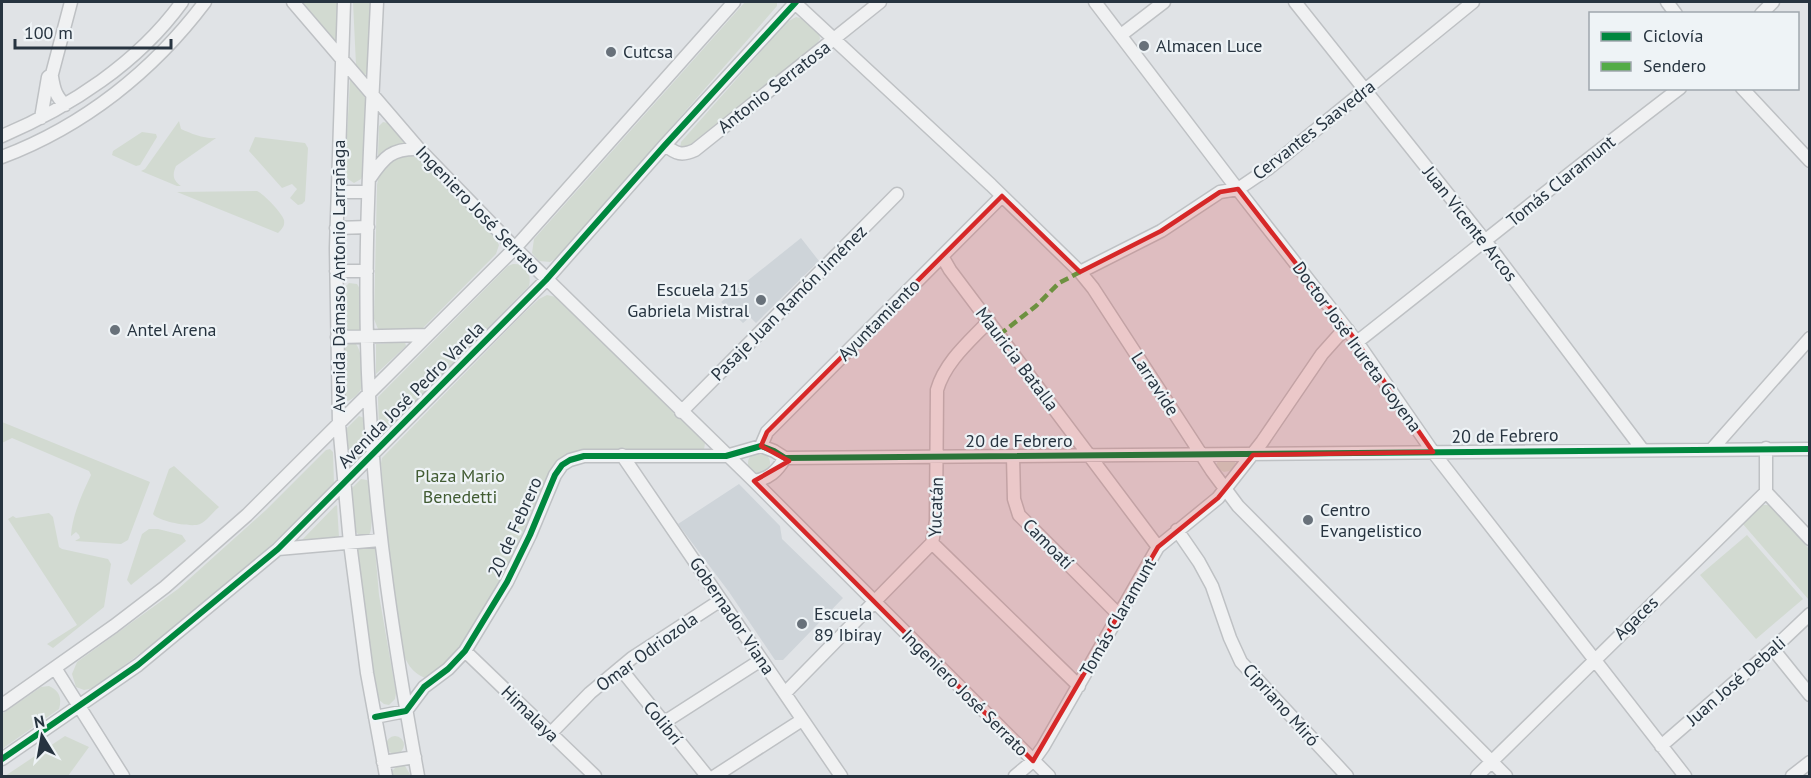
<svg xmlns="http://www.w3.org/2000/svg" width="1811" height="778" viewBox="0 0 1811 778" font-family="'PT Sans',sans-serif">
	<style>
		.built { fill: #ced4d9 }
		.green { fill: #d2dad1 }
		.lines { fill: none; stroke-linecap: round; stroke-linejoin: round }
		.minor-casing { stroke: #bec1c4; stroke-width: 15 }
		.minor { stroke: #f0f1f2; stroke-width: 12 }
		.quiet { stroke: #53ac46; stroke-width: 4.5; stroke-dasharray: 9 4.5; stroke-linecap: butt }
		.cycleway-casing { stroke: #eef3f6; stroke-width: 10 }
		.cycleway { stroke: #00873e; stroke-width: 6 }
		.marked { fill: #d62828; fill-opacity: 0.2; stroke: #d62828; stroke-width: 4.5; stroke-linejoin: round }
		.poi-dot { fill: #68717a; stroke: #eef3f6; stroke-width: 2 }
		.labels { text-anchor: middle; stroke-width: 4.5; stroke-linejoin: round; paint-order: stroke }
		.poi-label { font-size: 18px; fill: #273440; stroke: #eef3f6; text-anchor: start }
		.street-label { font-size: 18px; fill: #273440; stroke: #eef3f6 }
		.park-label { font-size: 18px; fill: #425c33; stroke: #eef3f6 }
	</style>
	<rect width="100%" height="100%" fill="#e0e3e6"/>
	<!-- built -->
	<path class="built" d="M801 238 819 261 756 323 750 317 743 323 721 302Z
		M739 484 780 526 782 539 843 598 783 660H775L729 592 678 524Z"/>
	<!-- green -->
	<path class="green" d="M302 2H338L336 40 332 39Z
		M353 2H371L368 72 365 75 356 65Z
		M745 2H777V6L558 257 550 262 539 261 532 253 534 239Z
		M796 17 804 19 819 33 820 39 815 46 688 149 680 148 681 142 787 22Z
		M350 80 367 99 363 175 361 179 354 183 345 177V171Z
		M179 121 181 129C192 134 205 139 216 138L176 166C172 175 173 180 181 186H177L141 171 145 169Z
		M383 122 388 123 407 145 380 156 378 155 379 126Z
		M142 132 156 134 157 137 140 165 136 166 112 155 113 151Z
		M255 137 305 143 308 148 305 201 302 204 298 205 290 198 297 189 292 184 282 188 249 151Z
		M405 155 415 157 423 163 496 239 499 245 496 254 423 328 384 331 378 329 374 319 377 185C380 168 389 161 405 155Z
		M257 191C264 194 282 213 284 220 285 226 282 229 278 233L177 192Z
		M513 264C526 263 532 274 529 286L385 432 379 433 378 397 508 266Z
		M349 283 357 284 360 289V332H342L341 291Z
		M547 295 556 297 705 443 704 450 700 451 623 452 553 468C513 542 496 623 429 679 412 675 405 661 401 646L388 552 381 463 382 458 520 317 539 299Z
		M405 342 406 346 376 374V344Z
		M349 344H356C362 351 365 379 362 387 360 393 353 399 348 401L344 398 343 350Z
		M359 416 364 418 366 449 354 464 350 465 348 463 347 428Z
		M2 422 150 482 128 540 121 544 75 541 80 538 79 535 76 532 71 536C72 516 82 494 91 475L89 471 12 438 2 443Z
		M330 449 333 452 334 485 244 571 186 619 94 688 84 690 76 687 72 674 77 662 178 589 266 510 326 450Z
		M748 463a11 11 0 1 1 22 0a11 11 0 1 1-22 0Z
		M1231 460 1236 463C1235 470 1230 471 1224 472L1216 468V465L1218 461Z
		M174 466 219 507C213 512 207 521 200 524 192 528 157 521 153 514L169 469Z
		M361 479 367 480 368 482C369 491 381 558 355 531L350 493 352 488Z
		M337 505 339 537 301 541 335 506Z
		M1761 505H1769L1773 507 1809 549V600L1742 523Z
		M49 513 53 517 59 547 62 549 108 559 111 564 104 607 53 648 47 644 77 625 8 519 13 516 16 518Z
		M149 529H158L182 535 186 541 131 585 127 580 142 534Z
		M1747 535 1803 599 1756 639 1700 575Z
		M372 547 375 549 379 595 396 693 395 699 389 705 384 704 378 699 371 664 357 549Z
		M49 686C60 691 62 699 59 709L2 749V714L41 687Z
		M386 745a9 9 0 1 1 18 0a9 9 0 1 1-18 0Z
		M65 736 89 747 68 776H5Z
		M397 766H405L411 776H391L392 771Z"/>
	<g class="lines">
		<defs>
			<path id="minor" d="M293 2 419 149 515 248 754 481 1049 776
				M344 2 336 248 339 424 350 543 367 673 386 776
				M377 2C371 132 362 264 369 395 375 523 395 650 418 776
				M794 2 991 185 1080 272 1093 288 1212 471 1238 506 1506 776
				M1095 2 1232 182 1357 342 1433 452 1685 776
				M1295 2 1486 242 1642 449
				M1667 2 1676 14
				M1761 14 1773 2
				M1121 35 1164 2
				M52 77C54 90 56 96 65 105
				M1742 88 1810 161
				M41 118 48 77 52 74 71 2
				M2 136C70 107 138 63 182 2
				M665 145C676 154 682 156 695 150L880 2
				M2 157C84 126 153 71 205 2
				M370 178C384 157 392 148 419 149
				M338 192H368
				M336 228 368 227
				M942 256 950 270 1158 547
				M336 271H367
				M1080 272 1161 231 1220 192 1238 189 1269 168 1473 2
				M337 337 427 335
				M1357 342C1465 257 1571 171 1680 88
				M681 412 897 194
				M761 446 767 432 1002 196
				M1713 448 1810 338
				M622 455 841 776
				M1013 456 1014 499 1019 515 1119 615
				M754 481C769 479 777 471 785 458
				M1766 492 1810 539
				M1177 530 1199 562 1212 586 1230 638 1241 662 1347 776
				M932 543 936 521 937 390C945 362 969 342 989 321
				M932 543 1079 686
				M278 549 380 540
				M1773 649 1810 695
				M465 651 595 776
				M55 668 123 776
				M620 668 707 776
				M785 693 932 543
				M2 705 114 626 165 587 247 515 515 248 734 2
				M375 717 406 711 424 687 448 669 465 651 507 582 530 535 555 475 562 465 570 460 584 456H726L761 446 774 451 785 458 1810 449
				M663 723 761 660
				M551 733 590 693 632 658 721 600
				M1661 746 1773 649 1810 614
				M2 759 138 665 278 549 546 280 665 145 796 2
				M383 762 415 757
				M715 776 802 720
				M1015 776 1033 761 1043 747 1158 547 1218 498 1262 442 1322 354 1339 335 1348 330
				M1477 776 1766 492V448
				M1792 776 1810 762"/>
		</defs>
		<!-- minor casing -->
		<use href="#minor" class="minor-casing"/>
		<!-- minor -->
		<use href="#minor" class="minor"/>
		<!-- quiet -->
		<path class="quiet" d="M999 335 1036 306 1059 283 1080 272"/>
		<defs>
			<path id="cycleway" d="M375 717 406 711 424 687 448 669 465 651 507 582 530 535 555 475 562 465 570 460 584 456H726L761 446 774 451 785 458 1810 449
				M2 759 138 665 278 549 546 280 665 145 796 2"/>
		</defs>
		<!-- cycleway casing -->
		<use href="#cycleway" class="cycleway-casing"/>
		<!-- cycleway -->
		<use href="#cycleway" class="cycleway"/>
	</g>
	<!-- marked area -->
	<path class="marked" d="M1238 189 1357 342 1433 452 1253 455 1218 498 1158 547 1033 761 754 481 789 461 761 446 767 432 1002 196 1080 272 1161 231 1220 192Z"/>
	<!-- markers -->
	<g class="poi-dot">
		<circle cx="1144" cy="46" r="6"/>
		<circle cx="611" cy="52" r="6"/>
		<circle cx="761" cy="300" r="6"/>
		<circle cx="115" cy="330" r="6"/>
		<circle cx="1308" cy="520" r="6"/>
		<circle cx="802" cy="624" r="6"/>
	</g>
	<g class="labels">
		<!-- poi labels -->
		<g class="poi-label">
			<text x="1156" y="52">Almacen Luce</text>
			<text x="623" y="58">Cutcsa</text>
			<text x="749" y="296" text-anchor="end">Escuela 215<tspan x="749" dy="21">Gabriela Mistral</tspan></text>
			<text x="127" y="336">Antel Arena</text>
			<text x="1320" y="516">Centro<tspan x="1320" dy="21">Evangelistico</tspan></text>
			<text x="814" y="620">Escuela<tspan x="814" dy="21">89 Ibiray</tspan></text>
		</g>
		<!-- street labels -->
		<g class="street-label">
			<text transform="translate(774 87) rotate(-38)" y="6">Antonio Serratosa</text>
			<text transform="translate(1314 130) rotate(-38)" y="6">Cervantes Saavedra</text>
			<text transform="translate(1561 181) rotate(-39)" y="6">Tomás Claramunt</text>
			<text transform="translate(478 210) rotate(46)" y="6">Ingeniero José Serrato</text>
			<text transform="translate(1470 224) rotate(52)" y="6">Juan Vicente Arcos</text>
			<text transform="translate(339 276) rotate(-90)" y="6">Avenida Dámaso Antonio Larrañaga</text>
			<text transform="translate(789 303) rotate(-45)" y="6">Pasaje Juan Ramón Jiménez</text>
			<text transform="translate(879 320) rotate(-45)" y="6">Ayuntamiento</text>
			<text transform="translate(1357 347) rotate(54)" y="6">Doctor José Irureta Goyena</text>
			<text transform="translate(1017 359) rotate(53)" y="6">Mauricia Batalla</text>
			<text transform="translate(1155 384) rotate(57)" y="6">Larravide</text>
			<text transform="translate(411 395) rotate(-45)" y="6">Avenida José Pedro Varela</text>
			<text transform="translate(1505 436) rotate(-1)" y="6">20 de Febrero</text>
			<text x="1019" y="447">20 de Febrero</text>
			<text transform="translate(936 507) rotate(-88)" y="6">Yucatán</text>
			<text transform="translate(515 527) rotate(-66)" y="6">20 de Febrero</text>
			<text transform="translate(1048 544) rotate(45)" y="6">Camoatí</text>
			<text transform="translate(732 616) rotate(56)" y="6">Gobernador Viana</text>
			<text transform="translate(1118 617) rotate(-60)" y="6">Tomás Claramunt</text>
			<text transform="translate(1636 618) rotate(-44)" y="6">Agaces</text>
			<text transform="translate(647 652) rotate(-36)" y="6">Omar Odriozola</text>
			<text transform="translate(1736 681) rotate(-41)" y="6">Juan José Debali</text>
			<text transform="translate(965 693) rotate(45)" y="6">Ingeniero José Serrato</text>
			<text transform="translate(1281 705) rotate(48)" y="6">Cipriano Miró</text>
			<text transform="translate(530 714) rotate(44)" y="6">Himalaya</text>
			<text transform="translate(663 723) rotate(51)" y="6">Colibrí</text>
		</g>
		<!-- park labels -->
		<g class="park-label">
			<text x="460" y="482">Plaza Mario<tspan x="460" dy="21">Benedetti</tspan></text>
		</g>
	</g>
	<!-- border -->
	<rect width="1811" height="778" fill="none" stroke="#273440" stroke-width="6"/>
	<!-- legend -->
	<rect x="1589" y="12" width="210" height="78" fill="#eef3f6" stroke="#9ea7ad" stroke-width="1.5"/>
	<rect x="1601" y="32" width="30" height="9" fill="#00873e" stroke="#9ea7ad" stroke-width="1.5"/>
	<text x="1643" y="42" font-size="18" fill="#273440">Ciclovía</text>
	<rect x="1601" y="62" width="30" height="9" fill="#53ac46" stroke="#9ea7ad" stroke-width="1.5"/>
	<text x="1643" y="72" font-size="18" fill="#273440">Sendero</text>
	<!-- north arrow -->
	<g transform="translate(42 736) rotate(349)" stroke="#eef3f6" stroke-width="4.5" paint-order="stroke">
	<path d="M0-4.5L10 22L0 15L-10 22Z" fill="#273440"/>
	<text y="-9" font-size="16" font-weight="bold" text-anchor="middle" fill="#273440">N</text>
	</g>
	<!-- scale -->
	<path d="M15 39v9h156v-9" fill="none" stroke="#273440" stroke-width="3"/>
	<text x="24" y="39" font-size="18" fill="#273440" stroke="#eef3f6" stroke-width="4.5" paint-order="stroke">100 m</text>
</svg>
